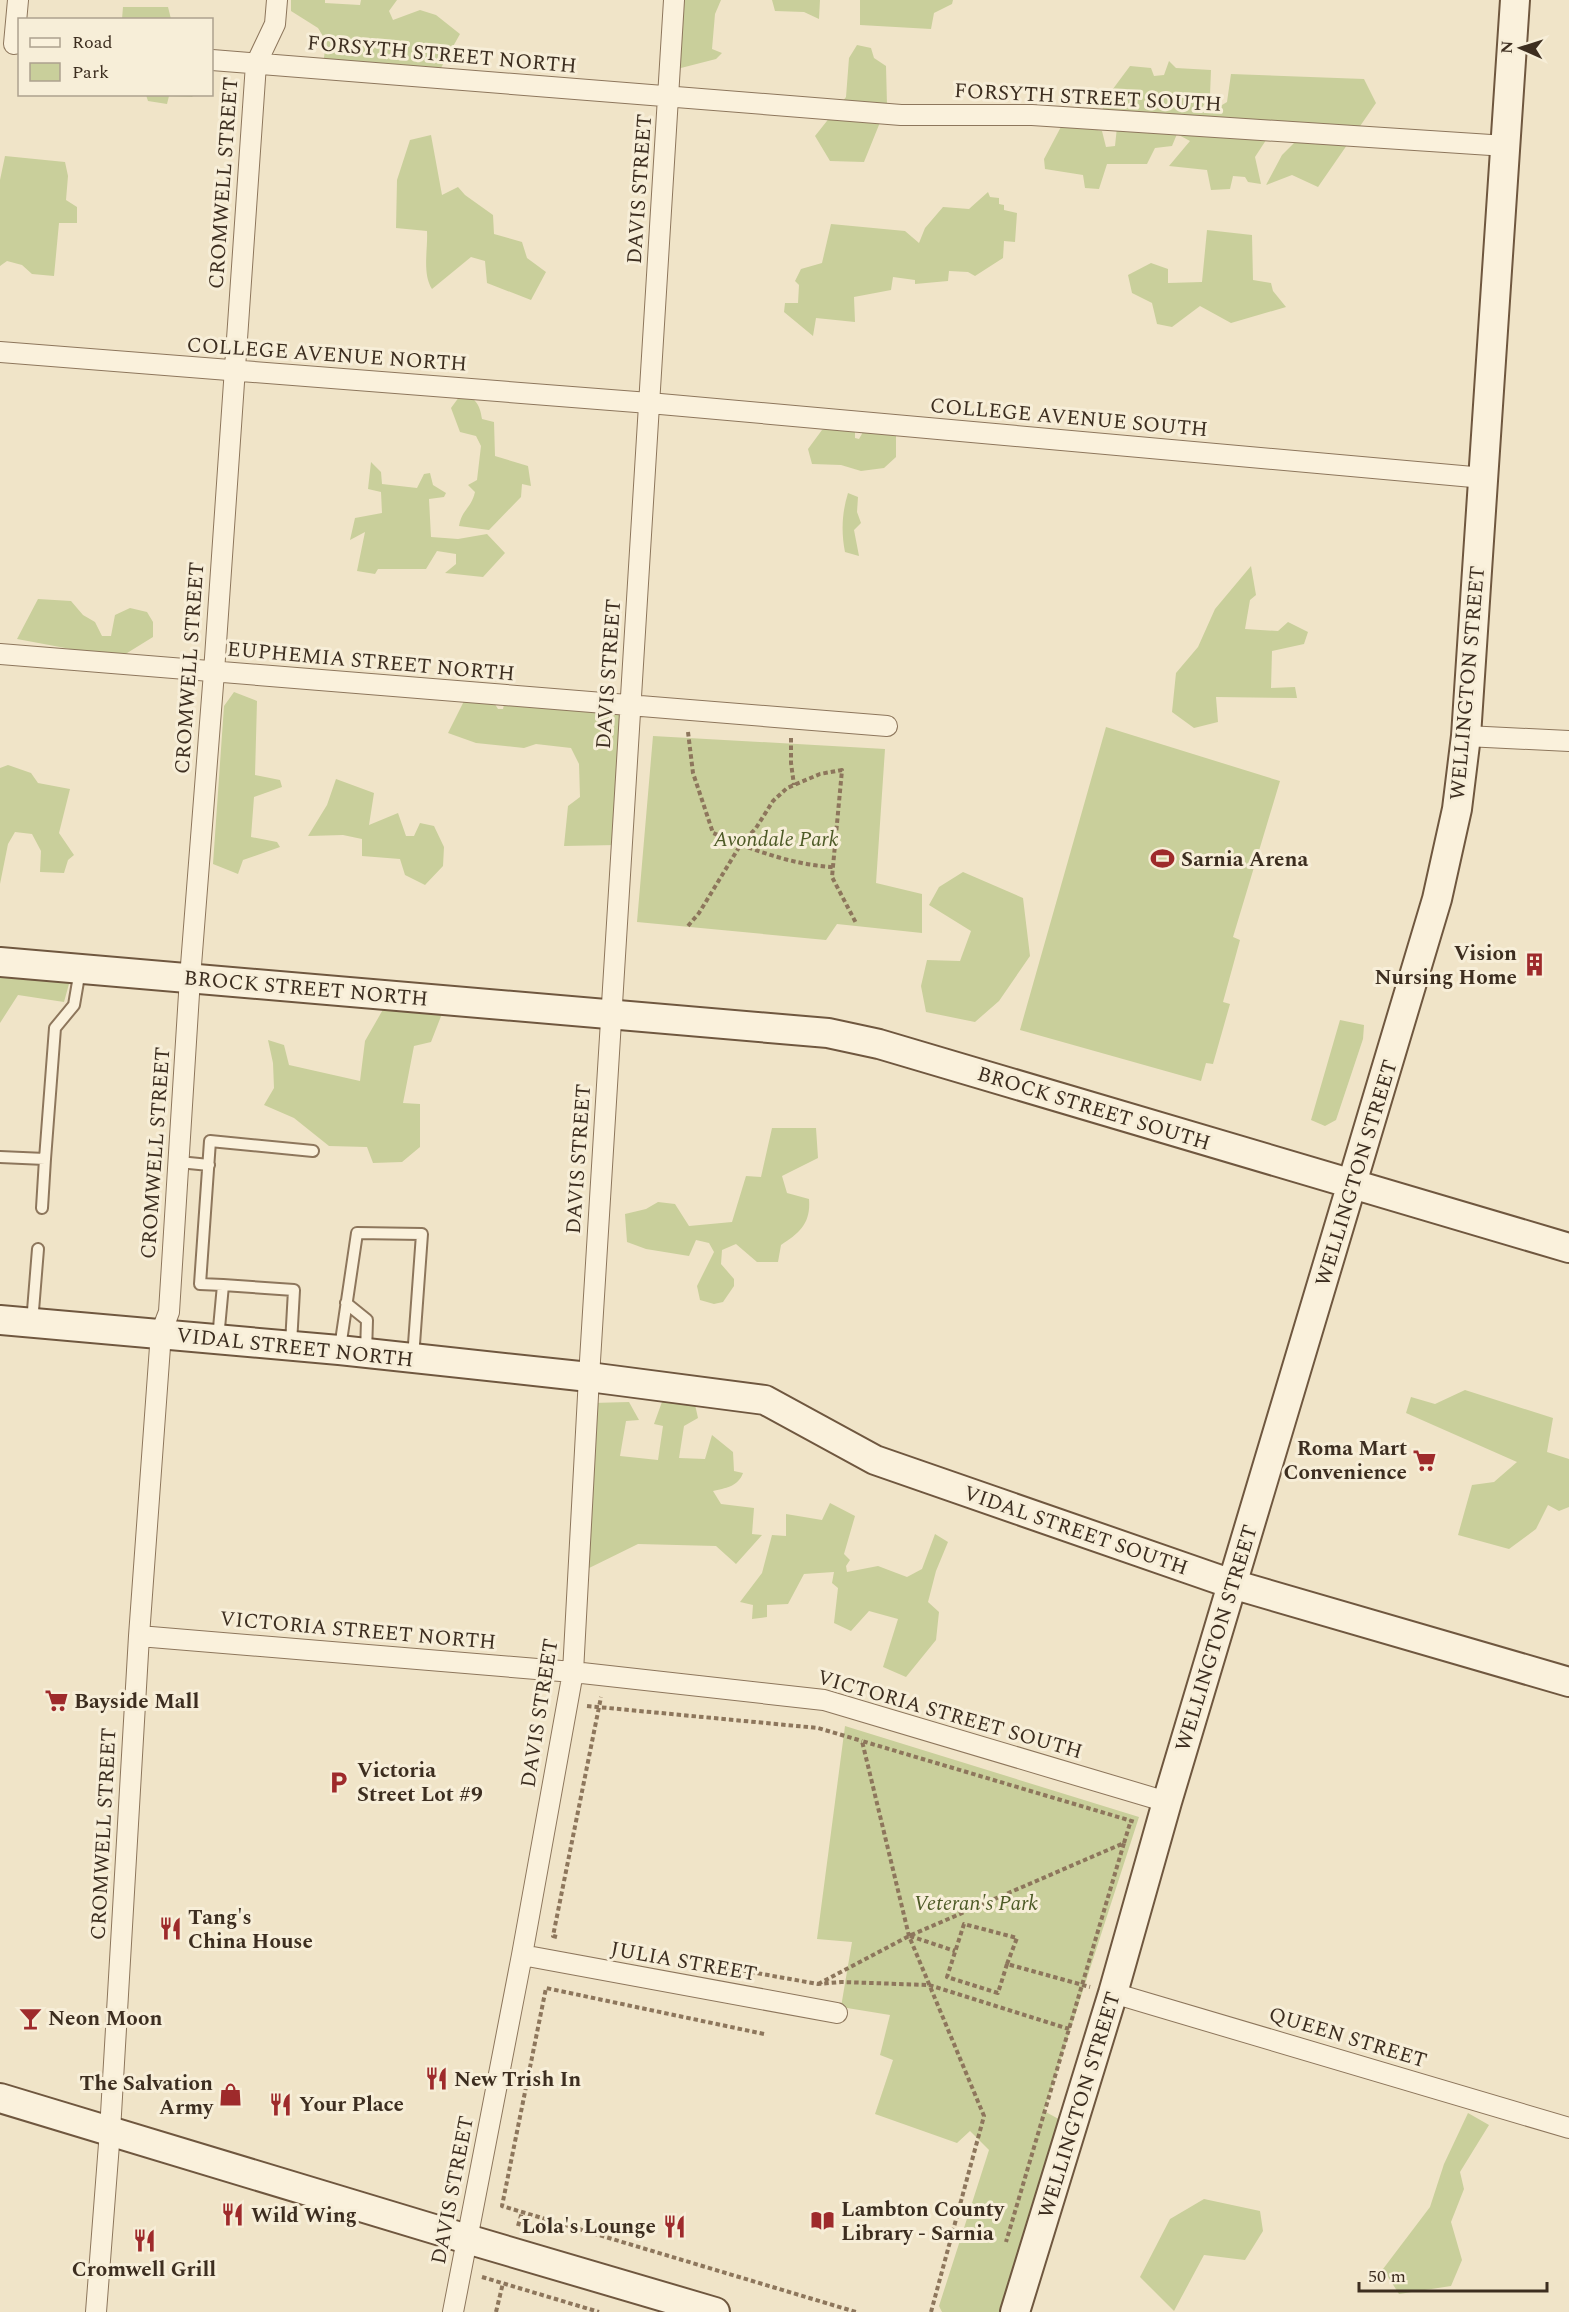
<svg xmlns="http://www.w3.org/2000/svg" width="1569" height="2312" viewBox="0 0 1569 2312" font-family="Spectral,serif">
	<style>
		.green { fill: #c9cf9b }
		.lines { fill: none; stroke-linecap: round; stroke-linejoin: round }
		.lane-casing { stroke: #8d765c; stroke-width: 14 }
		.street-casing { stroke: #8d765c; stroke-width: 22 }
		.secondary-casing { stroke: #6f573f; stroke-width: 32 }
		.path { stroke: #8d765c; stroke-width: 4; stroke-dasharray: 4.5 3; stroke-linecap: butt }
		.lane { stroke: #faf1dc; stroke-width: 10 }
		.street { stroke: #faf1dc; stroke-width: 20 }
		.secondary { stroke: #faf1dc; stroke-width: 28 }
		.labels { text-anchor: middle; stroke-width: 6; stroke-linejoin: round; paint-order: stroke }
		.street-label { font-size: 21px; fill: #3d2e20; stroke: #f7eed8 }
		.park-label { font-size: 21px; font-style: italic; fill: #4d5a26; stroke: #f7eed8 }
		.poi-label { font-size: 21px; font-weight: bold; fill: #3d2e20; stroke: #f7eed8; text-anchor: start }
	</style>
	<rect width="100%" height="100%" fill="#f0e4c8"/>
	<!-- green -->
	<path class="green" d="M291 0H325V3L360 5 361 0H397L389 11 393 20 420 10 436 15 460 34 437 75 323 66 326 41 318 28 291 11Z
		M676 0H721L715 14 712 49 722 53 716 59 677 69Z
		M772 0H820L819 19 804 12 775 11Z
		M860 0H953L952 4 934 13 931 29 860 25Z
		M123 7H168L171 19H122Z
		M857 45 871 48 874 58 886 66 887 105 864 162 830 161 815 136 846 97 849 58Z
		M1169 61 1176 68 1211 70 1210 95 1200 111H1212L1227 102 1231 74 1364 79 1376 103 1318 187 1292 175 1266 185 1282 155 1300 137 1270 134 1255 157 1261 184 1248 182 1245 177 1233 176 1230 189 1211 190 1207 170 1169 166 1190 141 1177 134 1172 146 1155 148 1147 164H1107L1099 189 1085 188 1083 175 1045 169 1044 159 1063 123 1102 131 1106 147 1115 146 1117 127 1102 114 1104 101 1130 66 1151 68 1154 76 1164 75Z
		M146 95V94L194 95 192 97 169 96 167 104 148 101Z
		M431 135 442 195 458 187 465 195 493 215 494 234 522 242 527 258 546 272 531 300 487 283 485 261 471 257 432 289C422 273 428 250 427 231L396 228 397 180 410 140Z
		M5 156 65 162 68 176 66 200 77 207V223H59L54 276 32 274 22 265 7 261 0 266V180Z
		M988 192 990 197 999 198V204L1004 205V210L1017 213 1015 242 1004 241 1003 258 975 276 968 272 949 271 948 281 915 284V280L893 277 891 290 854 297 855 322 816 318 813 336 784 312 785 303H798L799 285 795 281 801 269 822 263 831 224 905 231 919 243 925 228 943 207 969 209Z
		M1207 230 1252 235 1253 280 1271 283 1273 291 1286 307 1231 323 1200 306 1172 327 1157 324 1152 303 1132 293 1128 275 1151 263 1168 269V283L1202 282Z
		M462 393C476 398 480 405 482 419L494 422 495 456 528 466 531 486 522 484 521 497 489 530 459 526C462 509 471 509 475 492L468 485 477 480 481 446 476 436 460 432 451 408Z
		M837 425 855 431V438L859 439 863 432 890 431 896 436V457L884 468 861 471 841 465 812 464 808 449 822 430Z
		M371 462 381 472 382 484 417 488 424 474 430 473 433 485 446 493 444 497 429 499 431 537 458 539 487 534 505 553 483 577 445 573 456 564V554L437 551 426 569H378L375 574 357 571 365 532 350 540 355 518 382 513 381 492 368 489Z
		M848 493 858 497 857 512 861 523 854 530 859 556 845 552C841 532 842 512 848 493Z
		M1251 566 1256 595 1250 600 1245 629 1278 631 1288 622 1308 632 1304 644 1272 651 1271 688 1295 687 1297 698 1216 697 1218 722 1194 728 1172 712 1176 673 1198 647 1215 609Z
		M38 599 71 601 83 615 95 622 102 636H111L115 615 130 608 147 612 153 622V637L119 658 17 639Z
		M234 692 257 701 255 775 280 780 282 787 254 797 251 837 277 842 280 847 243 860 238 874 213 864 224 706Z
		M467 695 491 698 498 709H503L505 700 623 713 617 845 564 846 568 806 580 797 579 764 571 748 536 744 524 748 476 743 448 733Z
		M1106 727 1280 781 1233 937 1240 940 1223 1002 1230 1004 1213 1064 1206 1063 1201 1081 1020 1030Z
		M653 736 885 749 876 883 922 894V933L837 924 826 940 637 922Z
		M8 765 31 773 38 783 70 789 59 833 74 855 68 860 64 873 40 872 41 851 32 834 15 832 8 844 0 884V768Z
		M336 779 374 793 369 825 398 813 406 836H414L420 823 434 826 444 847 443 866 425 885 405 875 400 859 362 856V839L343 835 308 836 327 805Z
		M963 872 1023 898 1030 956 999 1001 975 1022 926 1012 921 986 927 960 960 961 971 931 929 905 939 887Z
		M0 968 72 973 64 1002 18 995 0 1023Z
		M389 999 445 1006 431 1042 414 1046 403 1103 420 1104V1147L402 1162 373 1163 367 1147 329 1146 294 1118 264 1105 274 1088 273 1063 268 1040 284 1045 289 1065 360 1081 365 1041Z
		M1340 1020 1364 1025 1363 1039 1336 1120 1325 1126 1311 1120Z
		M772 1128H816L818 1158 782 1176 787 1193 809 1199C811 1223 800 1233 781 1245L778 1262H757L736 1244 722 1250 721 1264 734 1279V1286L723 1302 714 1304 700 1300 697 1286 714 1252 709 1243 696 1240 689 1256 646 1249 627 1242 625 1214 646 1209 658 1202 675 1204 689 1226 732 1222 746 1176 761 1177Z
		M1465 1390 1553 1418 1547 1452 1569 1459V1507L1559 1511 1548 1505 1536 1529 1509 1549 1458 1535 1472 1485 1494 1482 1517 1462 1406 1413 1411 1397 1435 1404Z
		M663 1399 694 1400 698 1418 684 1426 679 1458 705 1459 712 1435 733 1452 734 1471 743 1473C738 1487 725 1488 713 1491L721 1504 754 1508 752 1534 762 1535 736 1564 716 1546 638 1544 581 1572 592 1403 629 1402 639 1420 626 1421 620 1456 658 1460 663 1426 654 1424Z
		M830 1503 855 1516 844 1554 850 1560 846 1566 847 1572 878 1566 907 1577 922 1569 935 1534 948 1542 936 1571 928 1602 939 1612 936 1640 906 1677 883 1667 898 1619 869 1611 851 1631 834 1623 838 1588 832 1583 834 1572 804 1574 788 1604 767 1605V1617L752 1619 753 1605 740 1602 762 1573 772 1535 786 1536V1514L822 1520Z
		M845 1726 1139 1817 1044 2111 1064 2122 1002 2312H942L939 2306 989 2150 970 2131 957 2143 875 2114 893 2060 880 2055 890 2015 841 2007 852 1942 817 1939Z
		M1468 2113 1489 2125 1460 2172 1464 2189 1451 2222 1462 2260 1451 2286 1399 2294 1383 2269 1430 2207 1444 2164Z
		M1204 2199 1260 2211 1263 2231 1245 2260 1204 2255 1174 2311 1140 2277 1170 2219Z"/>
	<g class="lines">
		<defs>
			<path id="lane" d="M0 1157 45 1159 42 1208
				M45 1159 55 1028 74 1005 80 970
				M179 1162 209 1165
				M223 1285 200 1284 210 1141 313 1151
				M346 1303 367 1320 366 1353
				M32 1323 38 1249
				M218 1339 223 1285 294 1290 291 1344
				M340 1348 357 1233 422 1234 413 1358"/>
			<path id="street" d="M14 44 18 0
				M212 60 901 115H1032L1506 146
				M0 352 649 403 1484 478
				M0 654 887 726
				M1466 736 1569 741
				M139 1636 573 1672 824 1700 1167 1802
				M522 1955 837 2013
				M1113 1993 1569 2128
				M96 2312 110 2131 139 1636 161 1333 169 1312 190 978 214 672 256 64 275 24 277 0
				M453 2312 522 1955 573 1672 589 1377 674 0"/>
			<path id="secondary" d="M0 962 828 1033 879 1044 1569 1248
				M0 1320 339 1350 589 1377 765 1400 875 1460 1232 1584 1569 1682
				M0 2098 467 2239 715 2312
				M1015 2312 1113 1993 1167 1802 1437 899 1457 809 1466 736 1515 0"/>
		</defs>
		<!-- lane casing -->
		<use href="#lane" class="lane-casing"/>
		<!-- street casing -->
		<use href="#street" class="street-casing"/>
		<!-- secondary casing -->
		<use href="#secondary" class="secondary-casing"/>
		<!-- path -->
		<path class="path" d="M688 732 693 773 713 833C750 849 792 865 833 867
			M791 738V763L794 785
			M688 926 699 913 741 844 756 828 773 801 787 788 820 774 842 770 832 877 856 923
			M587 1706 818 1728 862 1741
			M1124 1843 1131 1820
			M910 1936 955 1951
			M557 1937 553 1936 601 1697
			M706 1964 818 1984 841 1982 929 1985 1069 2029
			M1007 1964 1017 1938 964 1924 947 1977 998 1993 1007 1964 1090 1987
			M818 1984 909 1936 1124 1843 1006 2242
			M764 2034 546 1988 502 2206 856 2312
			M518 2226 522 2212
			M482 2277 599 2312
			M496 2312 503 2283
			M931 2312 984 2116 909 1936 862 1741 1135 1822"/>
		<!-- lane -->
		<use href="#lane" class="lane"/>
		<!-- street -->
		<use href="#street" class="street"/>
		<!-- secondary -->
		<use href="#secondary" class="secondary"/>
	</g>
	<!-- icons -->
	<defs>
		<symbol id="stadium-bare" viewBox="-9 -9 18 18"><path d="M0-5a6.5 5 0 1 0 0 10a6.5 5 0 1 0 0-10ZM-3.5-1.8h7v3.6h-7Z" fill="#9e2a2b" stroke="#f7eed8" stroke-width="2.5" paint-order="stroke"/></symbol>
		<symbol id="building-bare" viewBox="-9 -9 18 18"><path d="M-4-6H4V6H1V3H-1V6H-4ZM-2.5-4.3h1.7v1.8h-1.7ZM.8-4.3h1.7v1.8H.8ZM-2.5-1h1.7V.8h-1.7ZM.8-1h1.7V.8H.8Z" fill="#9e2a2b" stroke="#f7eed8" stroke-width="2.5" paint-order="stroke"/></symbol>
		<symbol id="supermarket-bare" viewBox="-9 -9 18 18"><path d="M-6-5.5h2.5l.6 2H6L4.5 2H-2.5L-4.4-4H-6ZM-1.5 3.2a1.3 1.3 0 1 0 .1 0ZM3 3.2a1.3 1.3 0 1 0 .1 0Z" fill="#9e2a2b" stroke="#f7eed8" stroke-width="2.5" paint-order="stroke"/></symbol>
		<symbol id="parking-bare" viewBox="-9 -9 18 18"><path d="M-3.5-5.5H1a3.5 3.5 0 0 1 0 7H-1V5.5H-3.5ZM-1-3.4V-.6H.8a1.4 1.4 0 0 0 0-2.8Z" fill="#9e2a2b" stroke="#f7eed8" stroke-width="2.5" paint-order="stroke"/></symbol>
		<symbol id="restaurant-bare" viewBox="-9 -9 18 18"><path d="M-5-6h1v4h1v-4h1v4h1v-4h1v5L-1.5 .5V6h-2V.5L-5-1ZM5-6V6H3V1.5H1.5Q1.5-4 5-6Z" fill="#9e2a2b" stroke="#f7eed8" stroke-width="2.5" paint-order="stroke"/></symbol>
		<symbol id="bar-bare" viewBox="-9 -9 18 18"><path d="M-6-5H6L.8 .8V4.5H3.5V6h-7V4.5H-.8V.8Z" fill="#9e2a2b" stroke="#f7eed8" stroke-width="2.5" paint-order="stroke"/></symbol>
		<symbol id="shop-bare" viewBox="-9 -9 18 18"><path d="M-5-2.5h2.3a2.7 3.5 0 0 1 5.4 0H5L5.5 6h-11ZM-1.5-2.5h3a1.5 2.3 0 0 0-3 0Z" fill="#9e2a2b" stroke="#f7eed8" stroke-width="2.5" paint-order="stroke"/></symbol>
		<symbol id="library-bare" viewBox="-9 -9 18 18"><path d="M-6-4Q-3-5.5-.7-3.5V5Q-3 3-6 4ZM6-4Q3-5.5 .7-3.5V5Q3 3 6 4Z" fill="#9e2a2b" stroke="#f7eed8" stroke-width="2.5" paint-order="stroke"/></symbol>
	</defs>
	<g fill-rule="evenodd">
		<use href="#stadium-bare" x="1146" y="842" width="33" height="33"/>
		<use href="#building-bare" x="1518" y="948" width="33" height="33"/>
		<use href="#supermarket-bare" x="1408" y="1444" width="33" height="33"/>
		<use href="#supermarket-bare" x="40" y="1684" width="33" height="33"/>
		<use href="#parking-bare" x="322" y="1766" width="33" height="33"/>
		<use href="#restaurant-bare" x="154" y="1912" width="33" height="33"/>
		<use href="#bar-bare" x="14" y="2002" width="33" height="33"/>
		<use href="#restaurant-bare" x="420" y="2062" width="33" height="33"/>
		<use href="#shop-bare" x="214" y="2078" width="33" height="33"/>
		<use href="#restaurant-bare" x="264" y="2088" width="33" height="33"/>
		<use href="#restaurant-bare" x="216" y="2198" width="33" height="33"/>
		<use href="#library-bare" x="806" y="2204" width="33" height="33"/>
		<use href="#restaurant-bare" x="658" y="2210" width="33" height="33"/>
		<use href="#restaurant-bare" x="128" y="2224" width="33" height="33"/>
	</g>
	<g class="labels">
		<!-- street labels -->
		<g class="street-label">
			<text transform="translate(442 54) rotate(5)" y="7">FORSYTH STREET NORTH</text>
			<text transform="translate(1088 97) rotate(3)" y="7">FORSYTH STREET SOUTH</text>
			<text transform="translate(223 183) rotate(-86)" y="7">CROMWELL STREET</text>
			<text transform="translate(639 189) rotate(-86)" y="7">DAVIS STREET</text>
			<text transform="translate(327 354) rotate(4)" y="7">COLLEGE AVENUE NORTH</text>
			<text transform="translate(1069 417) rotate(5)" y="7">COLLEGE AVENUE SOUTH</text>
			<text transform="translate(371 661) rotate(5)" y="7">EUPHEMIA STREET NORTH</text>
			<text transform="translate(189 668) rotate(-86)" y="7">CROMWELL STREET</text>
			<text transform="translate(608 674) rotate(-86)" y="7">DAVIS STREET</text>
			<text transform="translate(1467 683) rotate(-85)" y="7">WELLINGTON STREET</text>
			<text transform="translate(306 988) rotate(5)" y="7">BROCK STREET NORTH</text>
			<text transform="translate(1094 1108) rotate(17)" y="7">BROCK STREET SOUTH</text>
			<text transform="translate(155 1153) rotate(-86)" y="7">CROMWELL STREET</text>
			<text transform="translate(578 1159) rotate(-86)" y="7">DAVIS STREET</text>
			<text transform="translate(1356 1173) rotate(-73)" y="7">WELLINGTON STREET</text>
			<text transform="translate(295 1347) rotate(6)" y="7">VIDAL STREET NORTH</text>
			<text transform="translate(1076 1530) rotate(19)" y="7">VIDAL STREET SOUTH</text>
			<text transform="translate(358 1630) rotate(5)" y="7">VICTORIA STREET NORTH</text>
			<text transform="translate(1216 1638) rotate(-73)" y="7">WELLINGTON STREET</text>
			<text transform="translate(539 1713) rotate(-81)" y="7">DAVIS STREET</text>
			<text transform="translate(950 1714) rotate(16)" y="7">VICTORIA STREET SOUTH</text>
			<text transform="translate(103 1834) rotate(-87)" y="7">CROMWELL STREET</text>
			<text transform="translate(684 1961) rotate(10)" y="7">JULIA STREET</text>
			<text transform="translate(1348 2037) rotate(17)" y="7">QUEEN STREET</text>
			<text transform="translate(1079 2105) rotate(-73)" y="7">WELLINGTON STREET</text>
			<text transform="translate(452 2190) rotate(-79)" y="7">DAVIS STREET</text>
		</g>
		<!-- park labels -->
		<g class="park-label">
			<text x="776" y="846">Avondale Park</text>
			<text x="976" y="1910">Veteran's Park</text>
		</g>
		<!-- poi labels -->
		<g class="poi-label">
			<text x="1181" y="866">Sarnia Arena</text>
			<text x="1517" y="960" text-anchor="end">Vision<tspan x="1517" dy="24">Nursing Home</tspan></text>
			<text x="1407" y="1455" text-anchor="end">Roma Mart<tspan x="1407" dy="24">Convenience</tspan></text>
			<text x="74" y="1708">Bayside Mall</text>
			<text x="357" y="1777">Victoria<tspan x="357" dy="24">Street Lot #9</tspan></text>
			<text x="188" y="1924">Tang's<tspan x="188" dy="24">China House</tspan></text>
			<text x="48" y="2025">Neon Moon</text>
			<text x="454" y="2086">New Trish In</text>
			<text x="213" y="2090" text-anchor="end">The Salvation<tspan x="213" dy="24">Army</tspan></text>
			<text x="299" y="2111">Your Place</text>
			<text x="841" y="2216">Lambton County<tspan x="841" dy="24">Library - Sarnia</tspan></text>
			<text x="251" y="2222">Wild Wing</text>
			<text x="656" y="2233" text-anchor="end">Lola's Lounge</text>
			<text x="144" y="2276" text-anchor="middle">Cromwell Grill</text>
		</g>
	</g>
	<!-- legend -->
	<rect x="18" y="18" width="195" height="78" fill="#f7eed8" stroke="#ada18e" stroke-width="1.5"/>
	<rect x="30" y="38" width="30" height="9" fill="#faf1dc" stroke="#ada18e" stroke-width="1.5"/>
	<text x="72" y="48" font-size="18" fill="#3d2e20">Road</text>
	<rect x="30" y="63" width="30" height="18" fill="#c9cf9b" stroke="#ada18e" stroke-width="1.5"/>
	<text x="72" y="78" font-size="18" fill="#3d2e20">Park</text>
	<!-- north arrow -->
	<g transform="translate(1521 48) rotate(273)" stroke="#f7eed8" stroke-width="4.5" paint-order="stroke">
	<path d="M0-4.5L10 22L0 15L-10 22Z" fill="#3d2e20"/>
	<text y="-9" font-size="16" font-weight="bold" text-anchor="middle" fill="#3d2e20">N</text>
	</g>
	<!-- scale -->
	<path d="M1359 2282v9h188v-9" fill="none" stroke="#3d2e20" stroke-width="3"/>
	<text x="1368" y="2282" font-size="18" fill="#3d2e20" stroke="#f7eed8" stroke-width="4.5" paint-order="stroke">50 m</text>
</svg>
